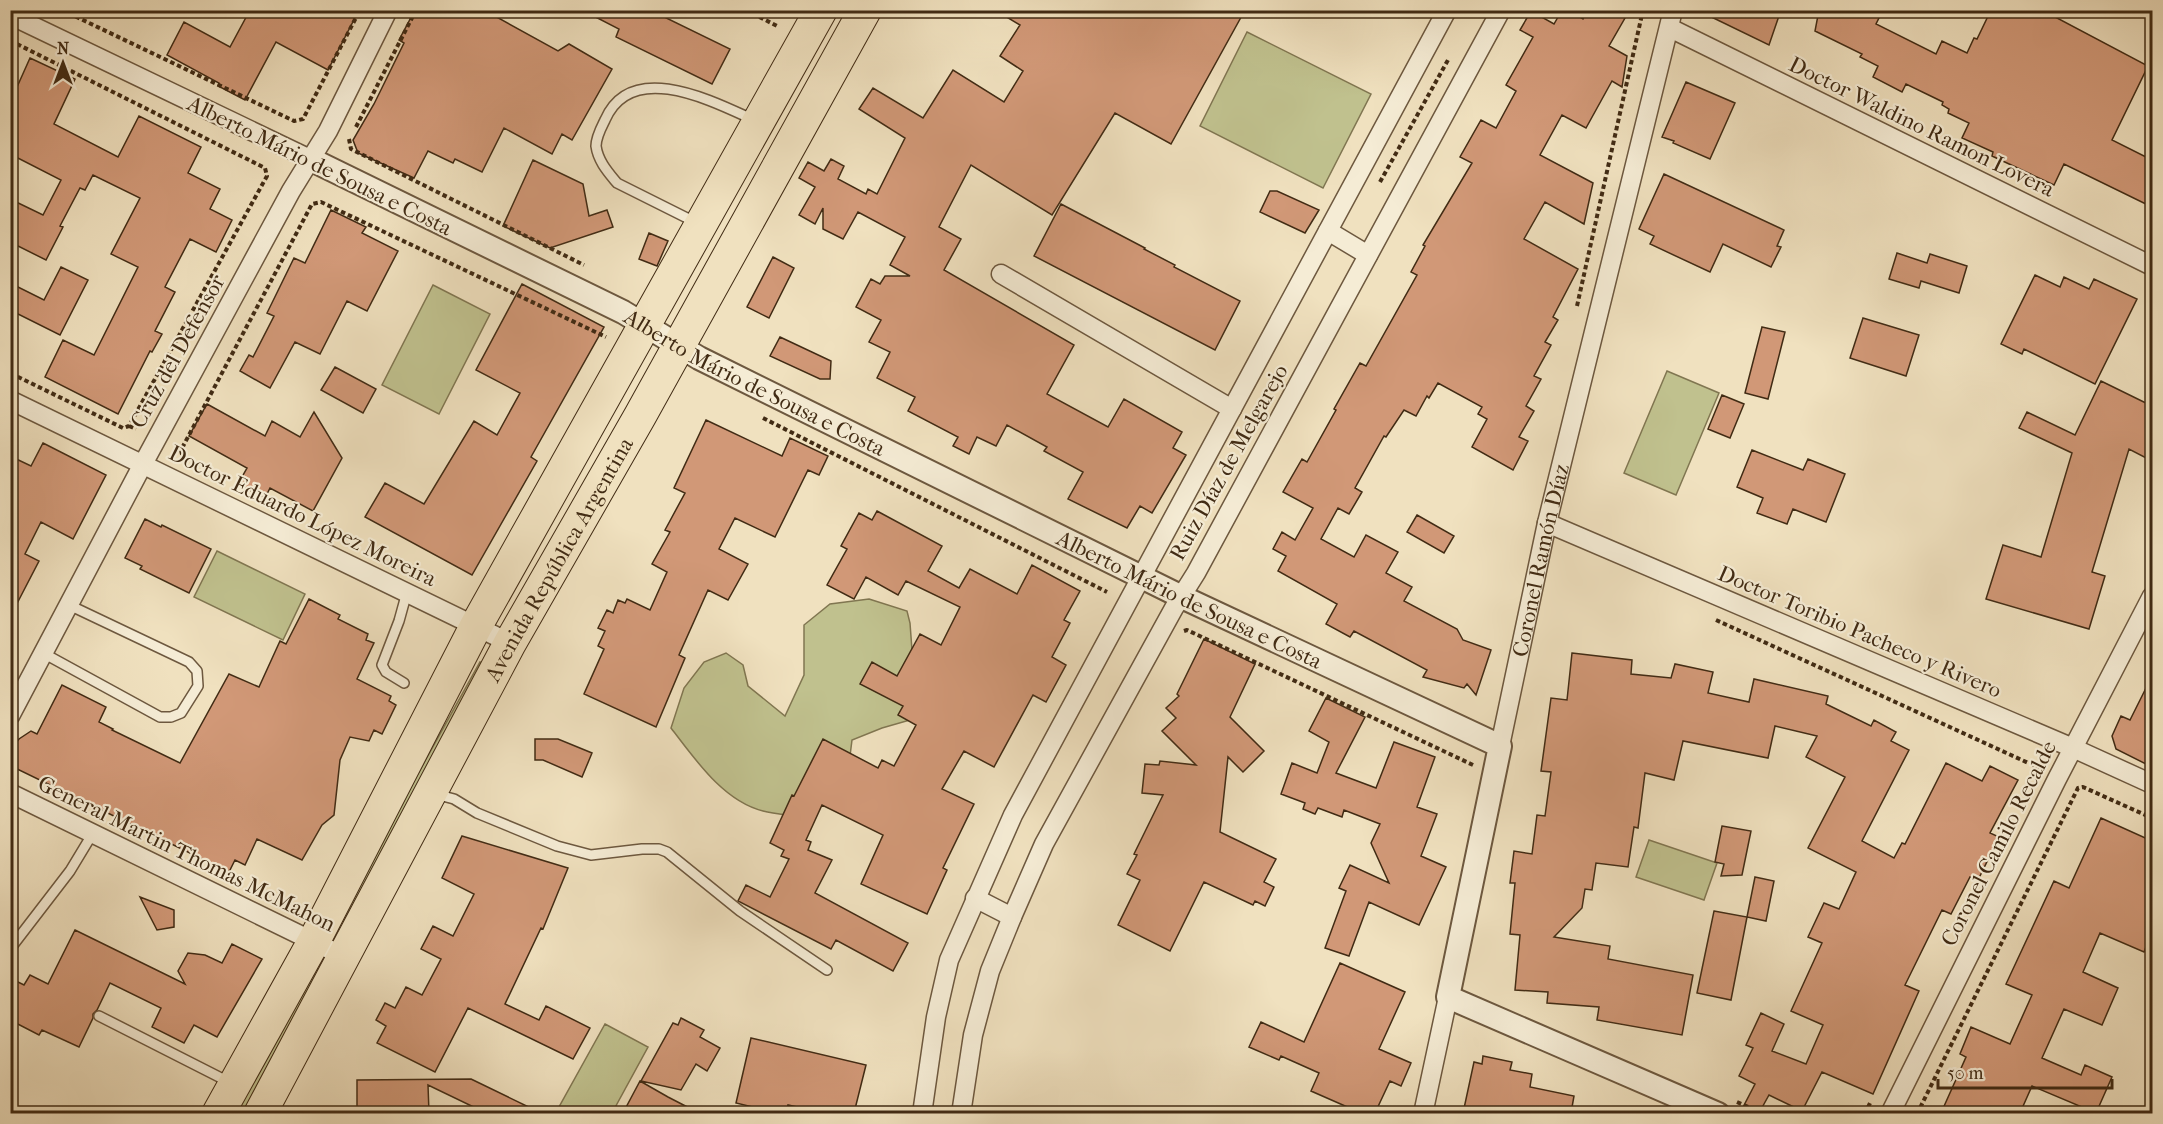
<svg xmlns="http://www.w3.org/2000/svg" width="2163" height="1124" viewBox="0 0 2163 1124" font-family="'IM FELL French Canon',serif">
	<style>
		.green { fill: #c0c18e; stroke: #807651; stroke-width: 1.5 }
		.building { fill: #d19877; stroke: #412b14; stroke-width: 1.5 }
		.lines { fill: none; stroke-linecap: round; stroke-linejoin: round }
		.service-casing { stroke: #6d583f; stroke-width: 12 }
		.minor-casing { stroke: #6d583f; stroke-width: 21 }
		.tertiary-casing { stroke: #6d583f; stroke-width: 26 }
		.trunk-casing { stroke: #412b14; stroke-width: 34 }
		.path { stroke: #412b14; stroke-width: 4; stroke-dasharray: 4.5 3; stroke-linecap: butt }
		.service { stroke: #f5ecd5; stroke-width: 9 }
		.minor { stroke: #f5ecd5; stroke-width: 18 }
		.tertiary { stroke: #f5ecd5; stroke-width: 22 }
		.trunk { stroke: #f0e1bf; stroke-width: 32 }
		.labels { text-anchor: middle; stroke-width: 4.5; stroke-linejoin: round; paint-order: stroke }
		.street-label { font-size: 22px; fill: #412b14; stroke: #f5ecd5 }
	</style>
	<rect width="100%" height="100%" fill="#f0e1bf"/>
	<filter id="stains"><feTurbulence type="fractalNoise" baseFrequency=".00333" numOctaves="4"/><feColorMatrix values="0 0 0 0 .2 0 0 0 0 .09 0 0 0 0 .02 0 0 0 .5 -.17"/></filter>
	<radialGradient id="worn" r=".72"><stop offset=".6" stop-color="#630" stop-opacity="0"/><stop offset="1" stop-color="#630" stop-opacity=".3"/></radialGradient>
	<!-- green -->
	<path class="green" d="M1247 32 1371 94 1323 188 1200 126Z
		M433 285 490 314 439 414 382 385Z
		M1667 371 1719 393 1676 495 1624 473Z
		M217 551 305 594 283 640 194 597Z
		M869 599 907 611 910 623 917 718 882 728 852 740 850 756 800 817C788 815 775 814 763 811 723 801 695 759 671 728L684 688 704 662 726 653 743 665 748 686 785 716 804 675V625L830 604Z
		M480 662 483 663 344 922 341 920 340 914Z
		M1649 840 1717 863 1704 900 1636 877Z
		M316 967 321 974 244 1113 232 1114Z
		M605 1024 648 1047 612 1113H571L559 1107Z"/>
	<!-- building -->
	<path class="building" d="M250 10H359L328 70 276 42 245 100 218 86 219 83 167 55 184 22 230 47Z
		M415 10H484L558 51 569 44 612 69 572 140 562 134 552 154 504 128 482 172 455 159 453 163 428 151 414 178 358 153 353 140 374 104 404 43 399 40Z
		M582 10H650L730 49 712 84 616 37 619 29Z
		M995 10H1245L1171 144 1115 113 1052 215 971 165 939 227 961 239 944 270 1074 345 1047 394 1108 427 1124 399 1182 432 1173 448 1186 455 1152 513 1140 506 1127 528 1068 499 1083 472 1044 451 1047 447 1007 425 996 446 977 437 969 454 953 446 958 437 908 411 915 397 877 378 890 352 869 342 881 320 856 307 871 279 880 284 885 276H910L890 265 905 237 858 212 843 239 823 229V208L815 224 799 215 815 187 799 178 808 162 824 171 831 159 844 166 838 179 866 194 868 189 877 194 905 138 859 109 873 88 923 118 953 70 1004 102 1023 71 1000 56 1020 25Z
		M1562 10H1568L1583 19 1587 10H1611L1625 18 1609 46 1627 56 1622 87 1612 81 1586 128 1562 115 1540 155 1593 183 1584 224 1545 202 1524 239 1578 269 1553 317 1558 320 1545 342 1551 345 1534 376 1541 379 1526 406 1534 411 1519 437 1528 441 1513 470 1472 447 1487 419 1478 414 1482 407 1438 383 1429 398 1427 396 1416 416 1404 410 1386 437 1384 436 1355 488 1362 492 1349 514 1338 508 1321 539 1354 557 1366 535 1398 552 1386 573 1412 587 1404 601 1457 629 1463 640 1491 650 1476 695 1467 684 1464 688 1423 677 1427 670 1354 631 1350 637 1326 624 1337 604 1278 571 1286 556 1273 549 1282 532 1295 540 1313 508 1283 492 1302 459 1307 462 1336 410 1334 409 1360 363 1366 366 1417 275 1411 272 1425 246 1423 245 1472 163 1460 157 1481 120 1496 128 1516 91 1506 85 1533 37 1520 30 1531 11 1554 24Z
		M1697 10H1781L1769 45Z
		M1819 10H1883L1876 24 1936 54 1942 41 1967 53 1974 38 1977 39 1991 10H2042L2148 66 2112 140 2152 160V207L2064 164 2054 185 1992 156 1993 152 1962 138 1969 123 1948 113 1949 109 1942 105 1943 102 1906 84 1902 92 1873 77 1878 66 1860 57 1862 54 1815 31Z
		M30 58 75 79 54 124 118 157 139 116 201 147 188 173 220 189 210 209 232 220 216 252 190 239 165 287 175 292 155 331 162 334 152 352 150 351 118 414 45 377 63 340 94 355 138 267 111 254 140 198 93 175 85 190 80 188 60 226 63 227 46 260 10 242V199L43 215 61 180 10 154V84L17 87Z
		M1686 82 1735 103 1710 159 1673 143 1674 141 1662 137Z
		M533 160 583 184 589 216 607 210 613 227 550 248 503 226Z
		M1664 174 1784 230 1777 246 1781 247 1771 267 1723 244 1710 272 1650 244 1654 236 1639 229Z
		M1270 191H1277L1319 210 1305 233 1260 212Z
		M1061 204 1145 248 1144 249 1175 265 1174 267 1240 301 1215 350 1034 256Z
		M331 210 366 227 362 233 398 251 367 311 347 301 320 354 295 342 270 388 240 371 249 355 253 357 274 316 267 313 294 258 305 263Z
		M649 233 668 241 657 266 639 259Z
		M1897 253 1927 263 1930 254 1967 266 1959 293 1921 281 1919 288 1889 279Z
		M773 257 794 268 769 318 747 307Z
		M61 267 88 280 60 335 10 310V283L44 300Z
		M2035 275 2060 287 2064 277 2089 289 2094 279 2137 299 2095 384 2024 349 2022 354 2001 344Z
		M522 284 604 327 531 457 537 461 472 575 365 517 385 483 424 504 474 421 497 435 520 393 476 370Z
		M1863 318 1919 335 1906 376 1850 358Z
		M1762 327 1785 332 1768 399 1745 393Z
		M780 337 831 361 830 379H820L770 356Z
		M335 367 376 389 363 413 321 390Z
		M2101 381 2152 406V461L2129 449 2092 572 2105 576 2089 629 1986 599 2003 545 2041 557 2072 453 2019 428 2027 412 2075 435Z
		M1722 395 1744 404 1730 438 1708 429Z
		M207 404 265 436 272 421 300 437 314 412 342 458 313 511 270 488 265 498 238 484 247 468 189 436Z
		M706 420 782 456 790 438 828 456 819 475 808 470 775 537 735 518 719 549 748 564 728 600 708 590 679 655 685 658 656 727 584 694 604 649 598 646 605 631 598 628 607 610 613 613 618 600 625 603 627 599 650 610 667 572 652 564 670 532 665 530 685 493 674 488Z
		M43 443 106 475 73 539 41 522 25 554 39 561 10 617V456L31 466Z
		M1752 450 1803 470 1808 459 1845 474 1826 522 1793 509 1787 524 1757 513 1763 498 1737 487Z
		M877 511 942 546 928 571 959 588 970 569 1017 594 1032 565 1080 591 1064 620 1070 623 1052 657 1066 665 1046 702 1033 695 994 767 964 751 942 789 974 804 943 868 947 870 927 914 861 884 883 835 822 805 806 840 811 842 808 850 832 860 815 893 908 943 893 971 836 940 831 949 738 901 746 885 770 897 789 859 781 856 784 850 770 843 792 795 794 796 823 739 878 768 882 760 894 766 916 725 898 715 903 706 860 684 872 662 897 676 920 634 941 645 960 607 906 581 898 595 866 577 854 599 827 585 847 549 841 546 859 513 872 520Z
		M1417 515 1454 536 1444 553 1407 532Z
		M145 519 161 527 162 525 211 549 189 593 140 569 142 566 125 558Z
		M309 599 340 615 338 619 368 634 366 640 374 643 357 679 391 696 389 701 396 705 382 734 374 730 369 741 350 737 340 760 334 815 322 825 302 860 257 839 245 865 235 860 229 872 13 767 10 750 19 739 31 731 37 734 62 685 106 707 99 722 113 729 112 730 180 763 229 674 259 687 280 641 286 644Z
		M1204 639 1255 664 1230 717 1264 751 1243 772 1228 757 1220 832 1276 859 1264 882 1274 887 1265 906 1255 901 1253 905 1204 882 1170 951 1118 925 1140 880 1127 874 1137 855 1134 854 1163 795 1142 793 1145 764 1159 765 1160 761 1196 765 1162 731 1176 718 1166 708 1179 696 1177 694Z
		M1572 653 1632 660 1631 674 1671 678 1675 664 1713 672 1708 693 1749 702 1754 679 1828 696 1826 704 1871 726 1874 720 1896 732 1891 741 1909 750 1862 841 1894 858 1902 843 1905 844 1946 763 1982 781 1990 766 2018 780 1990 833 1999 837 1978 880 1970 877 1951 914 1942 910 1905 985 1919 991 1873 1094 1822 1072 1802 1111 1769 1095 1759 1113H1740L1755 1084 1739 1076 1753 1048 1746 1045 1761 1013 1784 1024 1772 1051 1806 1064 1823 1025 1791 1011 1822 943 1808 937 1824 903 1839 909 1856 872 1808 848 1845 777 1806 757 1817 736 1775 726 1768 758 1683 741 1674 780 1645 773 1638 828 1634 827 1628 867 1596 863 1592 890 1585 889 1582 908 1554 937 1610 946 1608 959 1693 975 1682 1035 1597 1020 1599 1007 1547 1003 1548 992 1515 990 1520 935 1510 934 1515 883H1510L1514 851 1532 854 1537 815 1545 816 1551 772 1541 771 1551 698 1567 700Z
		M2152 676V767L2116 749 2112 736 2121 716 2130 720Z
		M1326 698 1365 717 1336 773 1376 788 1394 742 1435 757 1417 807 1437 814 1421 856 1446 867 1419 925 1369 902 1349 956 1325 948 1346 891 1339 888 1350 865 1389 883 1371 843 1380 824 1344 810 1342 817 1318 808 1315 814 1303 809 1305 803 1281 794 1292 763 1317 773 1329 742 1309 731Z
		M535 739H558L592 753 582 777 543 760H535Z
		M2101 818 2152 841V931L2144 952 2100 933 2083 972 2118 988 2102 1025 2064 1009 2042 1058 2081 1075 2085 1065 2112 1077 2096 1113 2032 1086 2020 1113H1941L1966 1057 1960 1054 1971 1027 2010 1044 2032 995 2006 984 2054 881 2069 888Z
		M1722 826 1751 831 1742 875 1721 876 1724 864 1715 862Z
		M462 836 568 868 543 929 541 928 505 1004 539 1020 546 1006 590 1028 573 1059 468 1008 435 1072 377 1043 386 1026 376 1020 385 1003 395 1008 406 987 422 995 441 959 421 949 433 926 453 936 474 894 442 878Z
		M1755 877 1774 881 1766 921 1747 917Z
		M140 897 174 910V927L157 930Z
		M1714 911 1747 917 1731 1000 1697 993Z
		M75 930 185 984 178 971 188 953 205 955 222 963 232 944 262 959 217 1037 194 1025 184 1043 152 1027 161 1008 110 983 97 1010 93 1014V1018L79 1047 42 1030 39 1035 10 1020V978L24 985 30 975 48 984Z
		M1340 963 1405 992 1379 1049 1411 1063 1401 1086 1390 1081 1375 1113H1361L1311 1091 1319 1073 1281 1056 1279 1060 1249 1047 1261 1022 1304 1042Z
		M681 1018 704 1030 700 1037 720 1048 707 1071 696 1064 681 1090 641 1081 673 1023 678 1025Z
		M751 1038 866 1065 854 1113H823L788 1105 786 1113H778L736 1103Z
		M1483 1056 1512 1062 1510 1070 1532 1074 1530 1087 1574 1096 1571 1113H1463L1474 1062 1482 1064Z
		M471 1079 541 1113H486L428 1085 429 1113H357V1080Z
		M640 1081 668 1097 699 1113H623Z"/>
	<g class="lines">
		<defs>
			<path id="service" d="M1381 10 1382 11
				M697 223 617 183C608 172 598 161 596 146 596 137 601 128 605 120 631 59 712 101 754 120
				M43 653 160 717H171L181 713 198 686 197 671 189 662 69 605
				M404 683 386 672 382 665 399 621 407 592
				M435 794 454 799 477 813 557 846 591 855 642 849H659L667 852 740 911 827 970
				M10 949 70 871 93 833
				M99 1016 229 1082"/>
			<g id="minor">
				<path d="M10 15 310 159"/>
				<path d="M1670 28 2152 266"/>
				<path d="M1328 231 1368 255"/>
				<path d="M1001 274 1232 409"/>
				<path d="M10 400 510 643"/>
				<path d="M1547 523 2073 748 2152 784"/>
				<path d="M10 716 143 464 291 191 328 131 388 10"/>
				<path id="s1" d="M1500 746 1547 523 1673 10"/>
				<path d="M10 793 343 956"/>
				<path d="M975 898 1012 917"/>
				<path d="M922 1114 936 1017 949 960 1013 815 1447 10"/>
				<path d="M961 1114 973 1035 990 971 1012 917 1044 844 1174 608 1196 573 1501 10"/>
				<path d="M1423 1114 1448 997"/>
				<path d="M1890 1114 2057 779 2152 596"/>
			</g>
			<g id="tertiary">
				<path id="s2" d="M310 159 623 312 699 358 1182 597 1500 746 1448 997 1718 1114"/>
			</g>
			<g id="trunk">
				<path d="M218 1114 314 941 476 626 821 10"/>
				<path id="s3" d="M260 1114 510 643 640 416 865 10"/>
			</g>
		</defs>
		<!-- service casing -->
		<use href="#service" class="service-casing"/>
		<!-- minor casing -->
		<use href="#minor" class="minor-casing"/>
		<!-- tertiary casing -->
		<use href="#tertiary" class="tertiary-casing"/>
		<!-- trunk casing -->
		<use href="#trunk" class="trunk-casing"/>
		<!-- path -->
		<path class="path" d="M62 10 294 121 303 119 360 10
			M746 10 779 27
			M10 42H13L265 168 267 176 129 426 123 428 10 373
			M356 127 416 10
			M349 139 351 149 584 265
			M1380 182 1448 60
			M1577 306 1643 10
			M763 418 1107 592
			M129 426 136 429
			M186 460 183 459 181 450 312 204 321 202 606 337
			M1716 620 2035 766 2039 771
			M1184 631 1187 630 1473 765
			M1737 1102 1764 1114
			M1865 1114 1870 1103
			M1917 1114 2078 788 2083 787 2152 818"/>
		<!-- service -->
		<use href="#service" class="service"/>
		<!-- minor -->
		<use href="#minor" class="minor"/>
		<!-- tertiary -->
		<use href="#tertiary" class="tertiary"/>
		<!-- trunk -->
		<use href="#trunk" class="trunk"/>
	</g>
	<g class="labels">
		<!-- street labels -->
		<g class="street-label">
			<text transform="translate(1922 126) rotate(26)" y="8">Doctor Waldino Ramon Lovera</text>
			<text transform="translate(320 165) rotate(26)" y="8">Alberto Mário de Sousa e Costa</text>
			<text transform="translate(177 351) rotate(-61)" y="8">Cruz del Defensor</text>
			<text dy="8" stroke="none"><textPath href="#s2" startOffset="498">Alberto Mário de Sousa e Costa</textPath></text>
			<text transform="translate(1228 462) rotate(-61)" y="8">Ruiz Díaz de Melgarejo</text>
			<text transform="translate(303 515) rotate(26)" y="8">Doctor Eduardo López Moreira</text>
			<text dy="8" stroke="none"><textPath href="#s3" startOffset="630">Avenida República Argentina</textPath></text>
			<text dy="8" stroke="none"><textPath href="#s1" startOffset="190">Coronel Ramón Díaz</textPath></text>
			<text dy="8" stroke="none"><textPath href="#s2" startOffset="984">Alberto Mário de Sousa e Costa</textPath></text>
			<text transform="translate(1860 631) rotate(23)" y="8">Doctor Toribio Pacheco y Rivero</text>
			<text transform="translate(1998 843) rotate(-63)" y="8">Coronel Camilo Recalde</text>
			<text transform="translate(187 853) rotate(26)" y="8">General Martin Thomas McMahon</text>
		</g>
	</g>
	<!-- margin -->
	<rect width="2163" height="1124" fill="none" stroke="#f0e1bf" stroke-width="36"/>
	<rect x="12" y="12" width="2139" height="1100" fill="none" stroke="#412b14" stroke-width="3"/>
	<rect x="18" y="18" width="2127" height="1088" fill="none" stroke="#412b14" stroke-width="1.5"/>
	<!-- north arrow -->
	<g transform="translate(63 63)" stroke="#f5ecd5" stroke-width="4.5" paint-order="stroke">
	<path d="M0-4.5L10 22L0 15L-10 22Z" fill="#412b14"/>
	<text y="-9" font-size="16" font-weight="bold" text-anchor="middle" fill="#412b14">N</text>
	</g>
	<!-- scale -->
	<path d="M1938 1079v9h174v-9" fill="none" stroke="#412b14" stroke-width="3"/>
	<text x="1947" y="1079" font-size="18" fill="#412b14" stroke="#f5ecd5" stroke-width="4.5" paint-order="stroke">50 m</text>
	<rect width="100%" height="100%" filter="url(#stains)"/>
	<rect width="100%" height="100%" fill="url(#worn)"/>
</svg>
